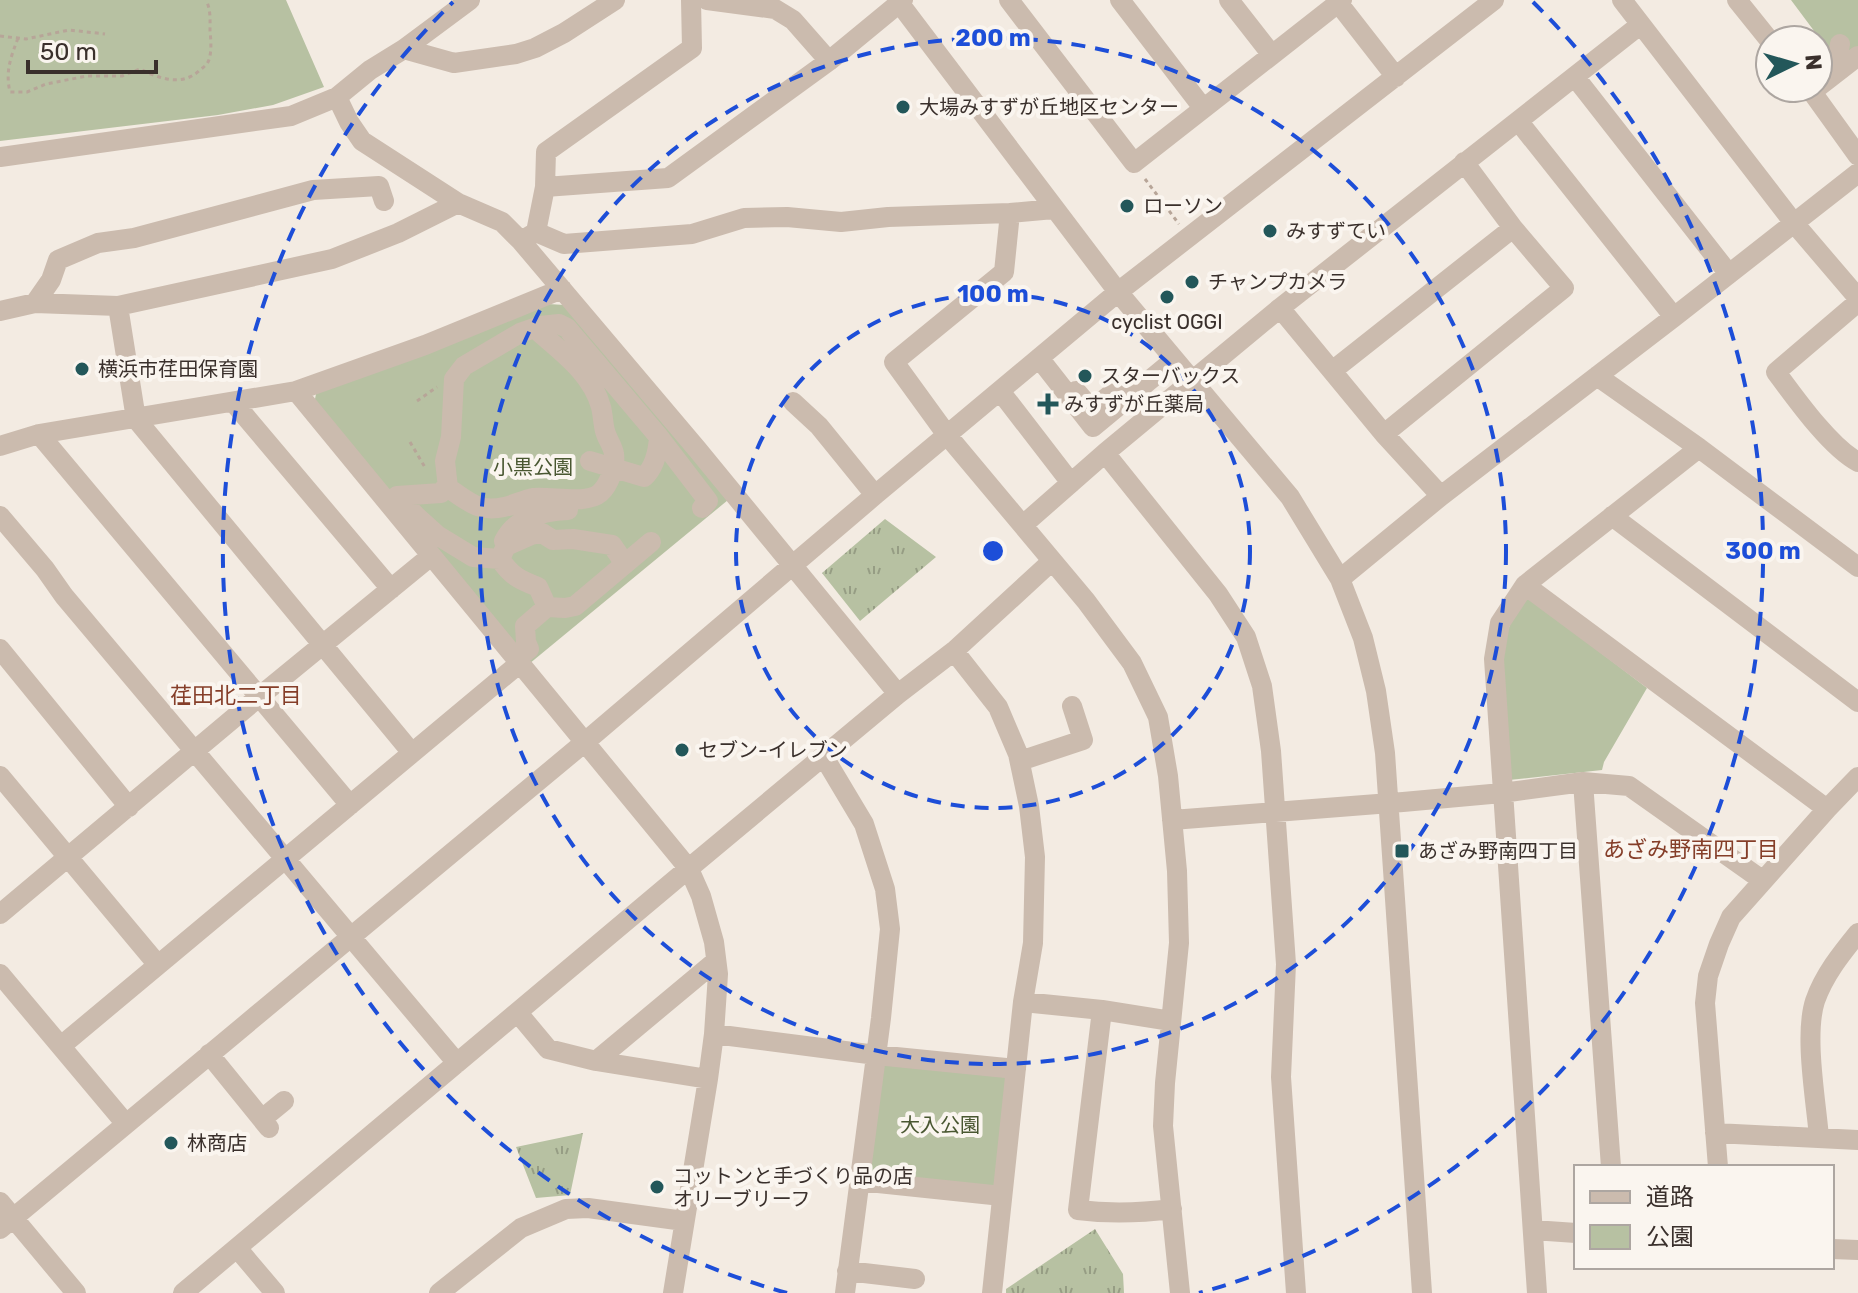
<svg xmlns="http://www.w3.org/2000/svg" width="1858" height="1293" viewBox="0 0 1858 1293" font-family="Rubik,'Noto Sans JP',sans-serif">
	<style>
		.grass { fill: url(#grass-tufts) }
		.green { fill: #b7c1a2 }
		.lines { fill: none; stroke-linecap: round; stroke-linejoin: round }
		.path { stroke: #b7a598; stroke-width: 3; stroke-dasharray: 4 4; stroke-linecap: butt }
		.minor { stroke: #cbbbae; stroke-width: 20 }
		.ring { fill: none; stroke: #1d4ed8; stroke-width: 4; stroke-dasharray: 14 10 }
		.poi-dot { fill: #23575a; stroke: #faf5ef; stroke-width: 3 }
		.labels { text-anchor: middle; stroke-width: 8; stroke-linejoin: round; paint-order: stroke }
		.poi-label { font-size: 20px; fill: #3a302c; stroke: #faf5ef; text-anchor: start }
		.park-label { font-size: 20px; fill: #495731; stroke: #faf5ef }
		.neighbourhood-label { font-size: 22px; fill: #853e29; stroke: #faf5ef }
		.centre { fill: #1d4ed8; stroke: #faf5ef; stroke-width: 4 }
		.ring-label { font-size: 24px; text-anchor: middle; font-weight: bold; fill: #1d4ed8; stroke: #faf5ef; stroke-width: 8; stroke-linejoin: round; paint-order: stroke }
	</style>
	<defs>
		<pattern id="grass-tufts" width="24" height="20" patternUnits="userSpaceOnUse" patternTransform="scale(2)"><rect width="24" height="20" fill="#b7c1a2"/><path d="M3 7l-1-3M5 7V3M7 7l1-3M15 17l-1-3M17 17v-4M19 17l1-3" fill="none" stroke="#969d84"/></pattern>
	</defs>
	<rect width="100%" height="100%" fill="#f3ebe2"/>
	<!-- grass -->
	<path class="grass" d="M885 519 936 557 860 621 822 573Z
		M583 1133 570 1195 536 1198 516 1147Z
		M1095 1229 1123 1274 1124 1293H1006V1289Z"/>
	<!-- green -->
	<path class="green" d="M0 0H286L324 87 273 105 218 115 0 141Z
		M1791 0H1858V47L1838 63Z
		M548 304 565 305 728 500 529 664 314 404 317 389Z
		M1525 595 1647 688 1604 762 1602 770 1509 780 1501 649 1518 603Z
		M882 1063 1008 1077 998 1186 866 1175Z"/>
	<g class="lines">
		<!-- path -->
		<path class="path" d="M0 36 26 39 69 30 105 34
			M18 38C11 57 5 71 10 92H27L46 84 87 76H122L140 69C158 78 181 87 199 71 202 68 206 66 208 62 212 54 211 40 210 31 210 20 211 10 206 0
			M1145 179 1179 224
			M417 401 437 387
			M410 442 426 469"/>
		<!-- minor -->
		<path class="minor" d="M707 0 775 9 793 20 829 61
			M897 0 1118 292 1290 497 1340 579 1363 638 1376 691 1385 753 1422 1293
			M1009 0 1134 163 1342 0
			M1120 0 1203 108
			M1229 0 1272 55
			M1336 0 1396 77
			M1622 0 1794 223 1858 298
			M1737 0 1770 41
			M1840 44 1838 55 1846 65
			M404 49 454 63 516 54 535 48 564 33 615 0
			M1575 77 1729 274
			M1818 87 1858 56
			M1817 88 1812 92 1858 156
			M337 97 349 122 362 141 458 203 502 222 521 241 697 449 898 694
			M1519 122 1674 317
			M0 157 291 116 337 97 370 70 404 49 470 0
			M545 187 668 178 829 61 903 0
			M1054 209 1010 213 1004 272 894 362 947 435 1086 601 1132 663 1158 717 1168 776 1177 871 1179 943 1165 1083 1163 1126 1180 1293
			M536 232 564 244 692 234 744 218 787 217 841 222 888 217 1010 213
			M526 238 536 232 545 187 546 152 692 48 691 0
			M1858 302 1776 372C1796 399 1830 447 1858 462
			M35 303 51 280 58 260 98 243 134 238 313 190 379 186 384 201
			M118 306 136 419 412 753
			M1280 308 1384 434 1441 496
			M0 311 35 303 118 306 332 259 398 233 458 203
			M1039 358 1093 427 1174 360
			M1332 371 1513 228
			M1597 376 1699 448 1858 567
			M296 391 689 869 701 896 714 942 718 974 714 1034 708 1079 673 1293
			M1000 391 1071 483
			M1076 391 1088 405 1096 406 1131 378
			M793 402 819 426 875 495
			M234 403 391 589
			M39 434 350 805
			M1384 434 1564 288 1513 228 1464 162
			M0 446 39 434 296 391 425 345 562 289
			M1105 453 1218 594 1246 637 1262 686 1271 751 1286 964 1281 1077 1296 1293
			M590 461 644 477C655 467 658 452 659 437
			M448 488 445 461 451 437 454 379 464 366 520 333 540 326 559 324 567 328 659 437 708 501 702 508
			M568 510C543 511 516 517 504 541L506 546 500 559C511 576 520 580 538 587L547 607 565 608 575 606 651 542
			M0 516 45 569 64 596 457 1063
			M1612 516 1858 702
			M1023 525 1105 453 1280 308 1640 25
			M506 546 531 535 542 533 553 540 573 539 612 545 625 564
			M500 559 473 557 437 535 416 516 397 496 441 493 444 489 448 488C469 501 478 513 504 507 514 505 523 500 533 498 552 496 586 505 600 493 609 485 616 466 614 454 613 446 607 439 605 431 603 423 603 415 601 407 592 374 563 353 539 332
			M1340 579 1441 496 1674 317 1858 173
			M1525 585 1827 809
			M0 649 129 807
			M954 651 998 707 1018 754 1029 806 1035 857 1033 943 1023 1002 992 1293
			M516 659 529 649 526 642 525 626 547 607
			M824 757 864 824 885 889 890 929 881 1018 845 1293
			M1020 761 1083 740 1072 706
			M0 776 158 965
			M1583 782 1611 1167
			M1172 820 1403 802 1502 793 1583 782 1629 786 1762 880
			M0 914 260 696 431 556
			M0 974 126 1124
			M1023 1002 1102 1010 1171 1021
			M1102 1010 1078 1210C1110 1214 1140 1213 1172 1209
			M518 1013 548 1049 596 1061 708 1079
			M714 1034 876 1055 1016 1069
			M61 1046 520 663
			M209 1054 269 1128
			M596 1061 716 961
			M262 1119 284 1101
			M1715 1133 1858 1140
			M1819 1137C1816 1101 1804 1035 1815 1001 1824 975 1841 954 1858 933
			M1718 1167 1705 1003 1708 976 1719 944 1731 917 1827 809 1858 777
			M859 1181 1002 1196
			M0 1202 76 1293
			M0 1229 585 742 875 495 1118 292 1494 0
			M1533 1230 1576 1233
			M237 1248 275 1293
			M1832 1249 1858 1250
			M847 1271 915 1279
			M183 1293 676 879 898 694 954 651 1052 561
			M439 1293 521 1228 566 1209 588 1208 684 1221
			M1537 1293 1494 659 1500 623 1525 585 1699 448"/>
	</g>
	<!-- distance rings -->
	<g class="ring">
		<circle cx="993" cy="551" r="257"/>
		<circle cx="993" cy="551" r="513"/>
		<path d="M787 1293A770 770 0 0 1 453 2M1533 2A770 770 0 0 1 1199 1293"/>
	</g>
	<!-- markers -->
	<g class="poi-dot">
		<circle cx="903" cy="107" r="8"/>
		<circle cx="1127" cy="206" r="8"/>
		<circle cx="1270" cy="231" r="8"/>
		<circle cx="1192" cy="282" r="8"/>
		<circle cx="1167" cy="297" r="8"/>
		<circle cx="82" cy="369" r="8"/>
		<circle cx="1085" cy="376" r="8"/>
		<path d="M1044 392h8v8h8v8h-8v8h-8v-8h-8v-8h8z"/>
		<circle cx="682" cy="750" r="8"/>
		<rect x="1394" y="843" width="16" height="16" rx="4"/>
		<circle cx="171" cy="1143" r="8"/>
		<circle cx="657" cy="1187" r="8"/>
	</g>
	<g class="labels">
		<!-- poi labels -->
		<g class="poi-label">
			<text x="919" y="114">大場みすずが丘地区センター</text>
			<text x="1143" y="213">ローソン</text>
			<text x="1286" y="238">みすずてい</text>
			<text x="1208" y="289">チャンプカメラ</text>
			<text x="1167" y="329" text-anchor="middle">cyclist OGGI</text>
			<text x="98" y="376">横浜市荏田保育園</text>
			<text x="1101" y="383">スターバックス</text>
			<text x="1064" y="411">みすずが丘薬局</text>
			<text x="698" y="757">セブン-イレブン</text>
			<text x="1418" y="858">あざみ野南四丁目</text>
			<text x="187" y="1150">林商店</text>
			<text x="673" y="1183">コットンと手づくり品の店<tspan x="673" dy="23">オリーブリーフ</tspan></text>
		</g>
		<!-- park labels -->
		<g class="park-label">
			<text x="533" y="474">小黒公園</text>
			<text x="940" y="1132">大入公園</text>
		</g>
		<!-- neighbourhood labels -->
		<g class="neighbourhood-label">
			<text x="236" y="703">荏田北二丁目</text>
			<text x="1691" y="857">あざみ野南四丁目</text>
		</g>
	</g>
	<circle cx="993" cy="551" r="12" class="centre"/>
	<g class="ring-label">
		<text x="993" y="46">200 m</text>
		<text x="993" y="302">100 m</text>
		<text x="1763" y="559">300 m</text>
	</g>
	<!-- legend -->
	<rect x="1574" y="1165" width="260" height="104" fill="#faf5ef" stroke="#ada6a1" stroke-width="2"/>
	<rect x="1590" y="1191" width="40" height="12" fill="#cbbbae" stroke="#ada6a1" stroke-width="2"/>
	<text x="1646" y="1205" font-size="24" fill="#3a302c">道路</text>
	<rect x="1590" y="1225" width="40" height="24" fill="#b7c1a2" stroke="#ada6a1" stroke-width="2"/>
	<text x="1646" y="1245" font-size="24" fill="#3a302c">公園</text>
	<!-- north arrow -->
	<g transform="translate(1794 64) rotate(85)"><circle r="38" fill="#faf5ef" stroke="#ada6a1" stroke-width="2"/>
	<path d="M0-6L14 30L0 20L-14 30Z" fill="#23575a"/>
	<text y="-12" font-size="22" font-weight="bold" text-anchor="middle" fill="#3a302c">N</text>
	</g>
	<!-- scale -->
	<path d="M28 60v12h128v-12" fill="none" stroke="#3a302c" stroke-width="4"/>
	<text x="40" y="60" font-size="24" fill="#3a302c" stroke="#faf5ef" stroke-width="6" paint-order="stroke">50 m</text>
</svg>
